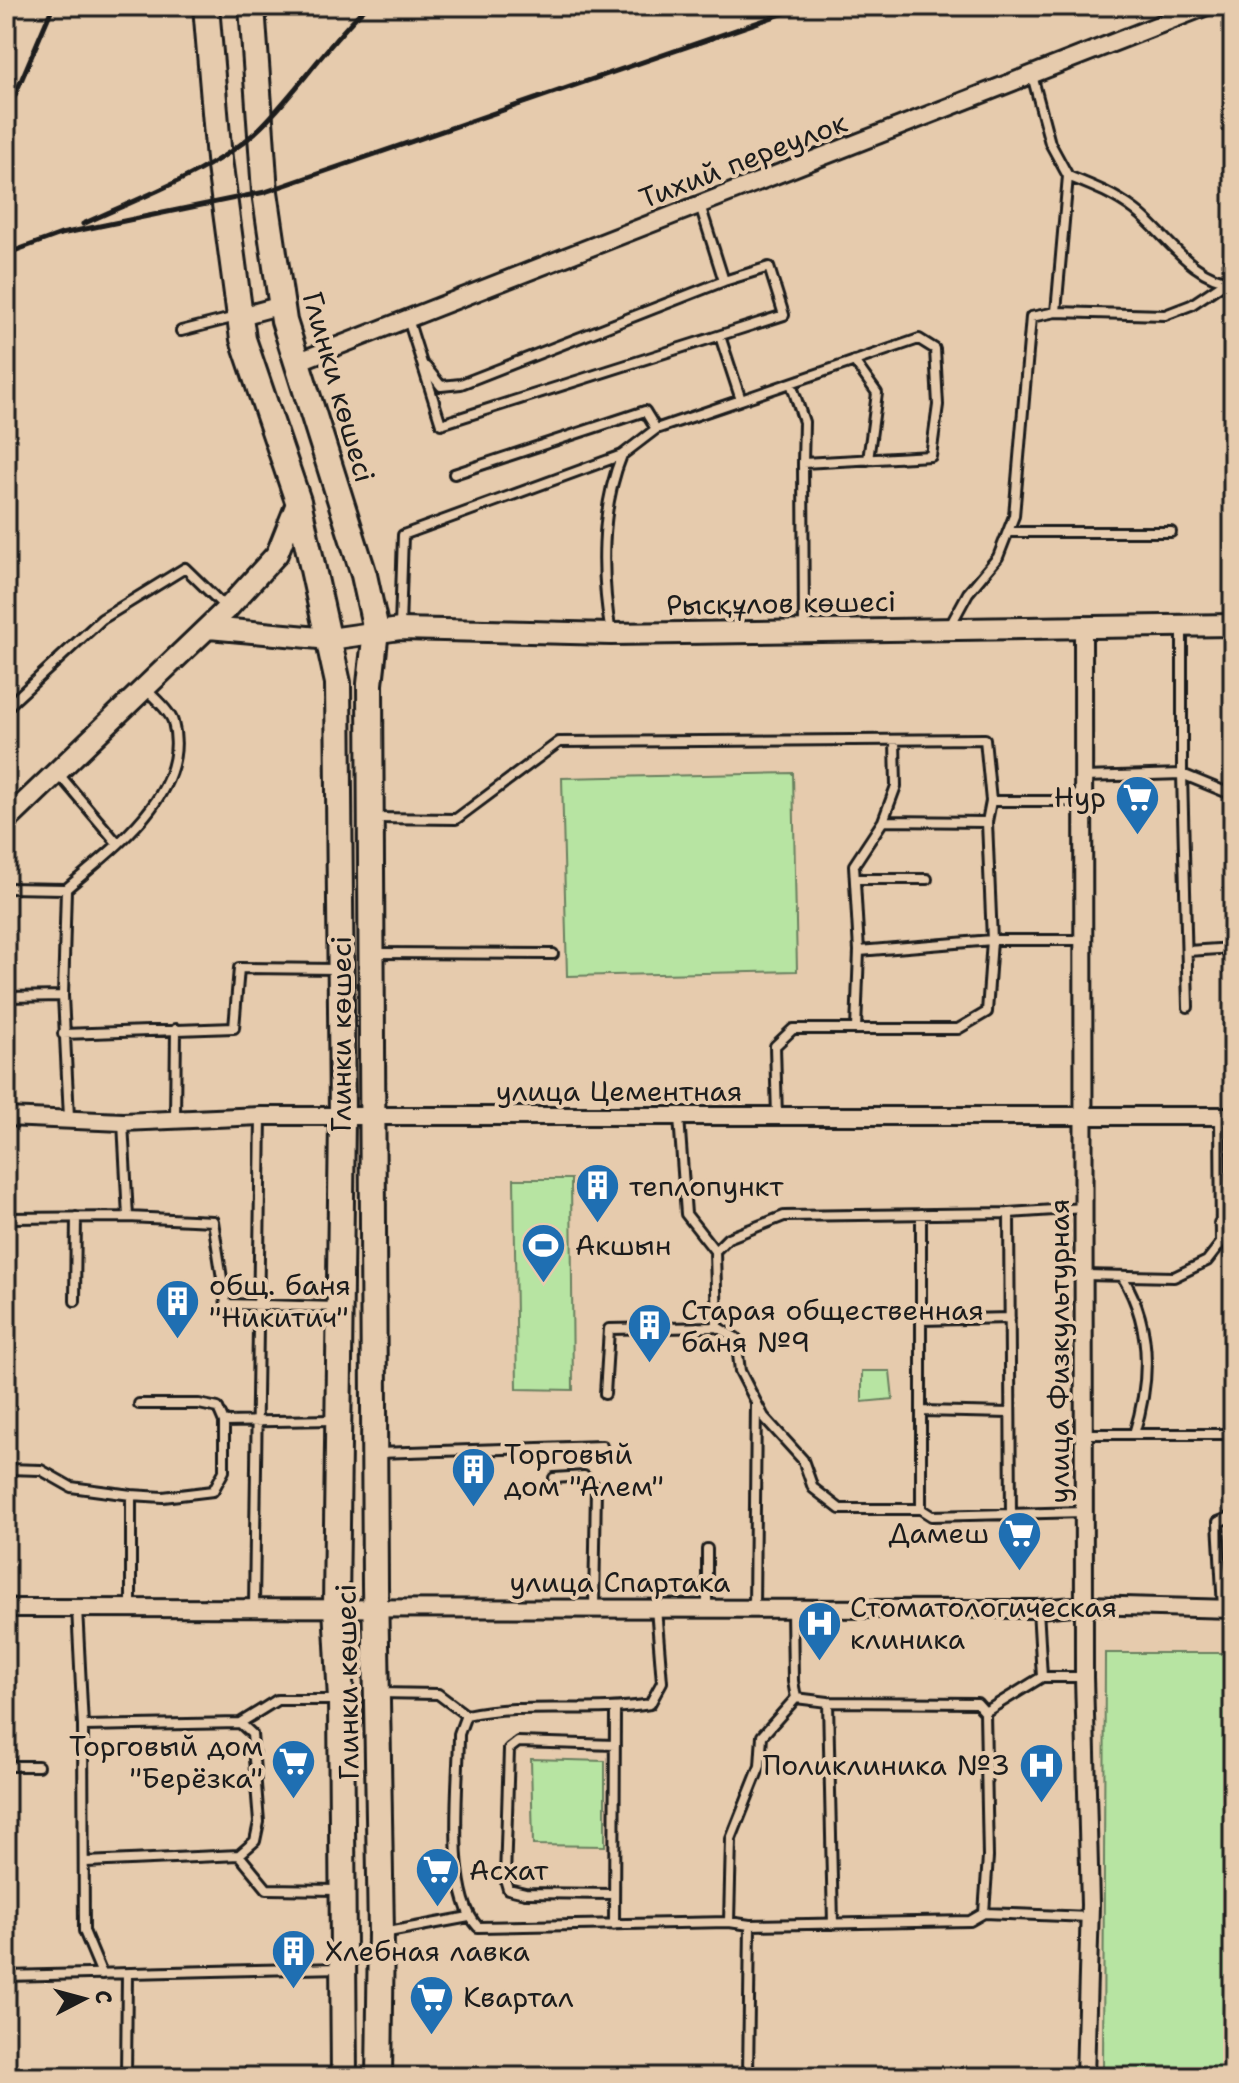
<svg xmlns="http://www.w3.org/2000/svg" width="1239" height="2083" viewBox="0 0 1239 2083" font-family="'Shantell Sans',sans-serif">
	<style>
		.green { fill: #b7e4a2; stroke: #6a805f; stroke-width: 2 }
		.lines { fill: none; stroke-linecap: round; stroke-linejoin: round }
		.service-casing { stroke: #1c1c1c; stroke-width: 14 }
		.minor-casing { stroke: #1c1c1c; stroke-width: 22 }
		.tertiary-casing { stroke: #1c1c1c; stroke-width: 26 }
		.secondary-casing { stroke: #1c1c1c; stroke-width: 30 }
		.service { stroke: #e6cbad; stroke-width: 8 }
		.minor { stroke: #e6cbad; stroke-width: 16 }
		.tertiary { stroke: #e6cbad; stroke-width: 20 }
		.secondary { stroke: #e6cbad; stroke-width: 24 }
		.rail { stroke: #1c1c1c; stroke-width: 5 }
		.labels { text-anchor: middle; stroke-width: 8; stroke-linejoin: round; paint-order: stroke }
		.street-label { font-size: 28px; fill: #1c1c1c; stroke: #e6cbad }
		.poi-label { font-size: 28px; fill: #1c1c1c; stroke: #e6cbad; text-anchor: start }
	</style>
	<rect width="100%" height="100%" fill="#e6cbad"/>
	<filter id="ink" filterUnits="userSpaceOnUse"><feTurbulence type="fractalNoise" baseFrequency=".0125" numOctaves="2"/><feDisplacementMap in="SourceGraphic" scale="16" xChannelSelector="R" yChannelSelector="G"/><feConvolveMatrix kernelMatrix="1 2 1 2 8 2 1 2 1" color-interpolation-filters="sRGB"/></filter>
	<g filter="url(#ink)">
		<!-- green -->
		<path class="green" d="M793 773 797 971 567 976 562 778Z
			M514 1179H571L573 1390 517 1389Z
			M862 1371H890L893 1399 862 1402Z
			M1105 1653H1233V2072H1103Z
			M531 1759 605 1761V1846L533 1845Z"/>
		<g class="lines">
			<defs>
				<path id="service" d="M1068 176C1093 186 1114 194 1135 210 1165 233 1191 279 1233 282
					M1056 312 1165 315 1191 305 1227 281
					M408 319 441 424 784 315 769 267 724 281 700 205
					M181 331 236 317
					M854 361 877 393 868 460
					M426 367 441 386 461 384 724 281
					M791 383 804 422 803 463
					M741 400 919 339 935 349 938 405 931 456 803 463 804 631
					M454 474 645 411 656 429 741 400 720 336
					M1008 532H1171
					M950 626 968 593 998 557 1014 516 1031 317 1056 312 1068 176 1050 143 1032 75
					M400 627 403 535 622 455 656 429
					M611 634C601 576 600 509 622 455
					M6 708 102 619 185 568 227 609
					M57 772 118 844
					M1084 777 1182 774V626
					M991 801H1081
					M372 818 456 819 559 742 985 739 991 801 987 822 992 940 987 1012 958 1029H793L775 1046 777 1117
					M883 821 896 786 895 740
					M855 879H927
					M6 888 66 889
					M859 951 854 865 883 821 987 822
					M1188 951 1233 948
					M375 953 553 954
					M6 997 63 996
					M1188 1007 1182 774 1233 795
					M856 1029 859 951 992 940H1083
					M63 1034 234 1028 239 968 338 969
					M69 1117 63 996 66 889C112 849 192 793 173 722 170 711 154 698 146 689
					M679 1117 686 1214 715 1251 717 1327 736 1338 740 1371 756 1402 764 1417 803 1460 813 1488 840 1509H921L932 1516 1084 1512
					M175 1118 176 1029
					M123 1122 128 1217 213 1221 226 1304 337 1307
					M6 1218 128 1217
					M1219 1223H1233
					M715 1251 728 1238 784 1216 1009 1213
					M1085 1275 1174 1277 1207 1261 1221 1243 1220 1116
					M1122 1276C1152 1325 1151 1380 1134 1434
					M75 1301 76 1217
					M921 1320 1010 1318
					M605 1394 609 1329 717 1327
					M139 1404H199L218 1408 224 1422 334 1420
					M921 1411 1010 1413
					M1084 1434H1233
					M377 1453 602 1446
					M6 1469 41 1470 71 1487 131 1495
					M554 1478 584 1476 596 1487 594 1608
					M921 1509V1214
					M1011 1515 1009 1213 1084 1208
					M707 1549V1608
					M131 1607V1495L163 1497 213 1491 224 1471V1422
					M254 1607 261 1116
					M77 1608 83 1726 84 1931 102 1974
					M656 1608 662 1682 650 1704C589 1714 526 1702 466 1715L459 1734C459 1782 445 1892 478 1927L729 1922
					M754 1608 756 1403
					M792 1608 793 1681 796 1698 828 1702
					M1223 1608 1218 1522 1233 1516
					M1038 1609 1042 1677
					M378 1693 438 1694 466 1715
					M985 1712 1042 1677H1084
					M83 1726 240 1723 277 1700H340
					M6 1766H38
					M239 1855 255 1841 259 1822 252 1734 240 1723
					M86 1862 239 1855 267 1889 338 1890
					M614 1894 525 1893 508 1889 505 1879 509 1749 518 1742 615 1745
					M833 1924 828 1702 977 1703 985 1712 988 1857 984 1913
					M614 1925 615 1710
					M750 1925 729 1922 731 1839 760 1766 762 1736 796 1698
					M383 1933 469 1917
					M6 1976 341 1968
					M126 2077 127 1974
					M748 2077 750 1925 970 1921 984 1913 1090 1917"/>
				<path id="minor" d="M241 316 282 305
					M297 362 1207 6
					M1083 625 1084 1677 1090 1905 1085 2077
					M6 1117 123 1122 261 1116H1233
					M6 1608 1038 1609 1086 1605 1233 1609"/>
				<path id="tertiary" d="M209 628 330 639 400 629 611 634 1233 625
					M6 821 227 609 277 554 298 501"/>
				<path id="secondary" d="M206 6 219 159 243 339 298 501 338 683 342 1117 336 1607 341 1700 344 2077
					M252 6 265 192 284 321 364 575 376 630 370 684 375 1586 381 1933 379 2077"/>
			</defs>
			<!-- service casing -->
			<use href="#service" class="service-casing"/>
			<!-- minor casing -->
			<use href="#minor" class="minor-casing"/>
			<!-- tertiary casing -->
			<use href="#tertiary" class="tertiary-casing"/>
			<!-- secondary casing -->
			<use href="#secondary" class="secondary-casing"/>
			<!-- service -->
			<use href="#service" class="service"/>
			<!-- minor -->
			<use href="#minor" class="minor"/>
			<!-- tertiary -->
			<use href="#tertiary" class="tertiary"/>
			<!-- secondary -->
			<use href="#secondary" class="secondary"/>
			<!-- rail -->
			<path class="rail" d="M6 116 53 6
				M83 224C138 198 218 170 261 127 299 89 328 43 367 6
				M6 254 61 234 265 192 805 6"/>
		</g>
	</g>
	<!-- icons -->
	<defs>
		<symbol id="supermarket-pin" viewBox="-11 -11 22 30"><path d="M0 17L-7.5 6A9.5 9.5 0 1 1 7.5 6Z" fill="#1f6fb2" stroke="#e6cbad"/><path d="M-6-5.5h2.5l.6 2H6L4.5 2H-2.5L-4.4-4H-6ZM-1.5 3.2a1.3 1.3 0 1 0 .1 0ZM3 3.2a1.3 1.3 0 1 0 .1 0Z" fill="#fff"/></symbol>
		<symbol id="building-pin" viewBox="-11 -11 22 30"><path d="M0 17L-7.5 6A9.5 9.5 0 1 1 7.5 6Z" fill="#1f6fb2" stroke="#e6cbad"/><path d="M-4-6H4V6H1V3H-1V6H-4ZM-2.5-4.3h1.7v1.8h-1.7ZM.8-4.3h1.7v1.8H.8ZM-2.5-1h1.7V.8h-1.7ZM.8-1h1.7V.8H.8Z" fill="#fff"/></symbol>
		<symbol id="stadium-pin" viewBox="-11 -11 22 30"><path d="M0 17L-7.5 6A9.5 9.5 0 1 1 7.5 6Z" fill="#1f6fb2" stroke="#e6cbad"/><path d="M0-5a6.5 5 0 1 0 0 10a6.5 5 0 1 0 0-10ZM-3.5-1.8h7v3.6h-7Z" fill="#fff"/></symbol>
		<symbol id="hospital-pin" viewBox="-11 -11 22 30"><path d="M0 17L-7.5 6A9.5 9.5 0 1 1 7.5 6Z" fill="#1f6fb2" stroke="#e6cbad"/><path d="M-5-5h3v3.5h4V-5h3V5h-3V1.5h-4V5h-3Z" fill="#fff"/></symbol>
	</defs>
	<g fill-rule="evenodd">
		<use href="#supermarket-pin" x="1112" y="772" width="51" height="69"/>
		<use href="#building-pin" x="572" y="1160" width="51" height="69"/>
		<use href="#stadium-pin" x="518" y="1220" width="51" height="69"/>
		<use href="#building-pin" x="152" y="1276" width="51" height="69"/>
		<use href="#building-pin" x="624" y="1300" width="51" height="69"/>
		<use href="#building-pin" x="448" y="1444" width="51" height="69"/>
		<use href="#supermarket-pin" x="994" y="1508" width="51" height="69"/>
		<use href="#hospital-pin" x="794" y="1598" width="51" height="69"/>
		<use href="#supermarket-pin" x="268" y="1736" width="51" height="69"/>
		<use href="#hospital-pin" x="1016" y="1740" width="51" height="69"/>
		<use href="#supermarket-pin" x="412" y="1844" width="51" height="69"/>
		<use href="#building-pin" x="268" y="1926" width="51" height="69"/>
		<use href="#supermarket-pin" x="406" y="1972" width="51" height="69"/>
	</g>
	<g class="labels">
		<!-- street labels -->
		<g class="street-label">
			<text transform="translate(743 160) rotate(-21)" y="10">Тихий переулок</text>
			<text transform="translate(339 387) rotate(74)" y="10">Глинки көшесі</text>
			<text transform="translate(781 603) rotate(-1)" y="10">Рысқұлов көшесі</text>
			<text transform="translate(341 1034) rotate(-90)" y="10">Глинки көшесі</text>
			<text x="619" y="1101">улица Цементная</text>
			<text transform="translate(1059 1351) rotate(-90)" y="10">улица Физкультурная</text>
			<text x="620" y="1592">улица Спартака</text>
			<text transform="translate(347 1682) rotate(-91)" y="10">Глинки көшесі</text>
		</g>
		<!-- poi labels -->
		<g class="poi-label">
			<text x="1106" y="807" text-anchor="end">Нур</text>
			<text x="629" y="1196">теплопункт</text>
			<text x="575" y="1255">Акшын</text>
			<text x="209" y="1295">общ. баня<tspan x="209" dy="32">"Никитич"</tspan></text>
			<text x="681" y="1320">Старая общественная<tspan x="681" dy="32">баня №9</tspan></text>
			<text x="504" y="1464">Торговый<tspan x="504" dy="32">дом "Алем"</tspan></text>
			<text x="989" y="1543" text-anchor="end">Дамеш</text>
			<text x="850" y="1617">Стоматологическая<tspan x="850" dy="32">клиника</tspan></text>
			<text x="263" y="1756" text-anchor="end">Торговый дом<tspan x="263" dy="32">"Берёзка"</tspan></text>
			<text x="1010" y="1775" text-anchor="end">Поликлиника №3</text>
			<text x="469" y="1880">Асхат</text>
			<text x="325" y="1961">Хлебная лавка</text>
			<text x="463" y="2007">Квартал</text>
		</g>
	</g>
	<!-- margin -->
	<rect width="1239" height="2083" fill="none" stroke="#e6cbad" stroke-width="32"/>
	<rect x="16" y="16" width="1207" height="2051" fill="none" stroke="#1c1c1c" stroke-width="3" filter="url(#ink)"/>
	<!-- north arrow -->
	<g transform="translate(84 1999) rotate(84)" stroke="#e6cbad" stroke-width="6" paint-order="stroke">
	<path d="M0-6L14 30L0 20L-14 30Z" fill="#1c1c1c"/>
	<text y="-12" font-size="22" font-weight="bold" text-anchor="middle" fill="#1c1c1c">С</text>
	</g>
</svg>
